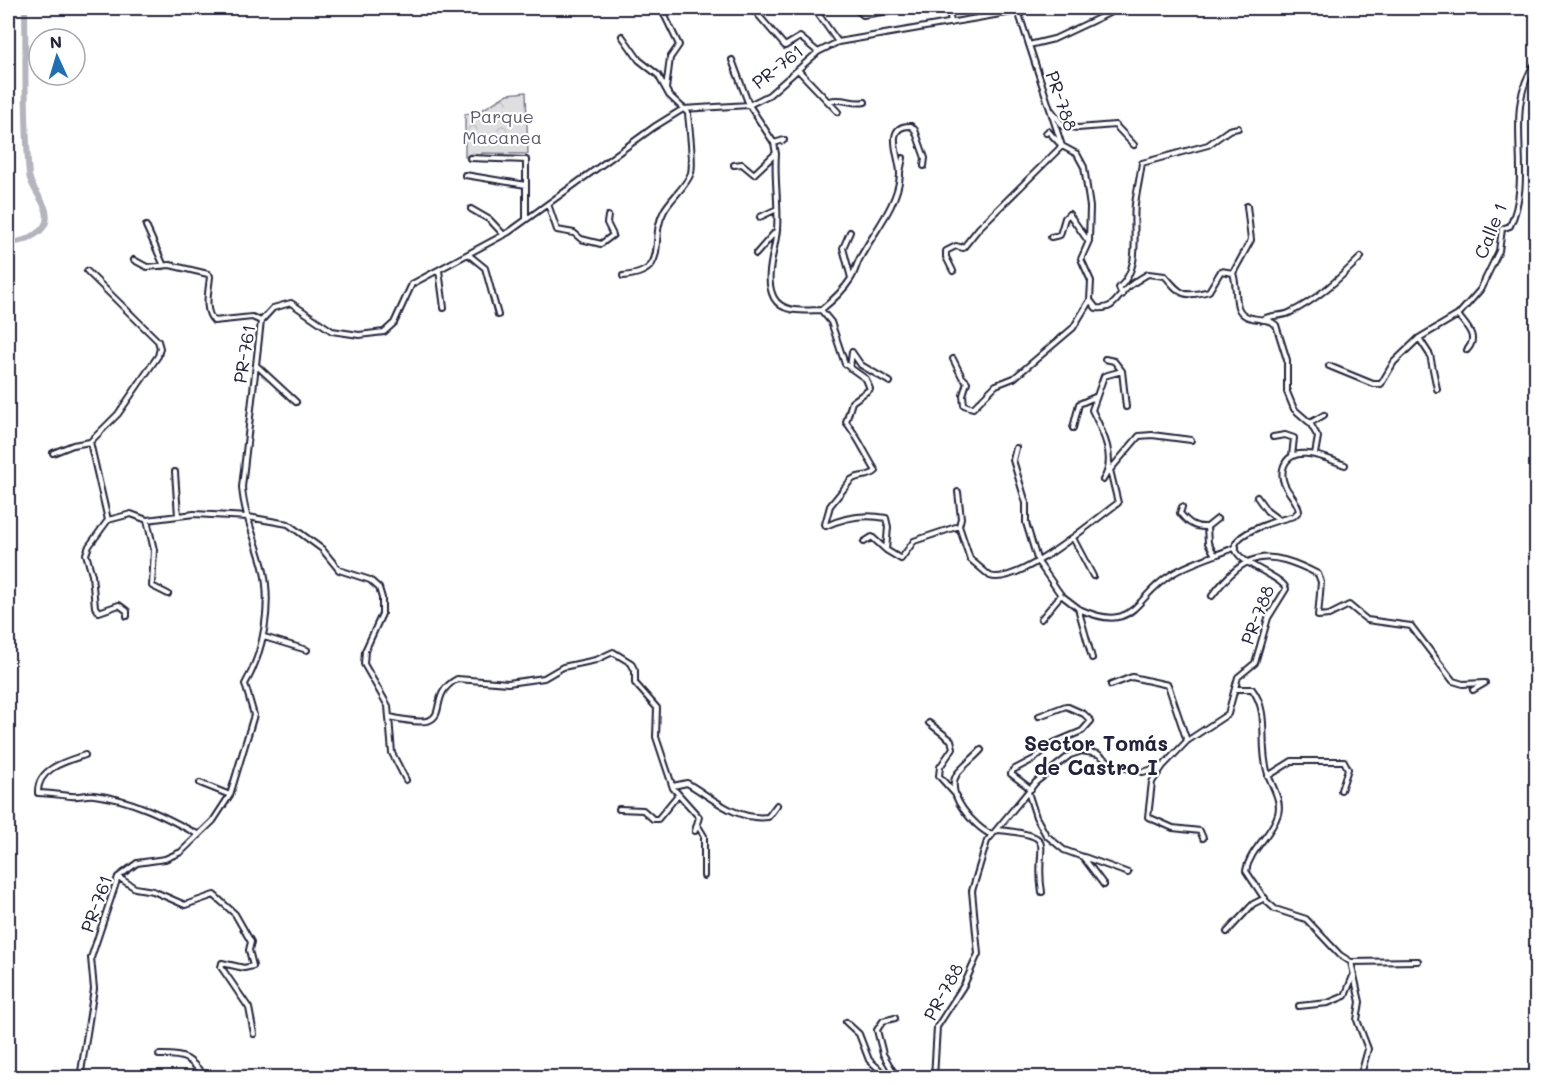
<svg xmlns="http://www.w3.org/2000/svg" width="1544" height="1085" viewBox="0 0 1544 1085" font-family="Mali,sans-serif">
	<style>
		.park { fill: url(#park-crowns); stroke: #80808e; stroke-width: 1.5 }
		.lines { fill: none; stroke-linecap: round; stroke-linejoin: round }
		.river { stroke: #b4b4bc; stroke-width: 6 }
		.minor-casing { stroke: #22223b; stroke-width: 8 }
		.minor { stroke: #fff; stroke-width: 4 }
		.labels { text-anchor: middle; stroke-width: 4.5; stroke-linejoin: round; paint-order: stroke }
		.street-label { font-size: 18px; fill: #22223b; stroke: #fff }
		.park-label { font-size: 18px; fill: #5b5b6d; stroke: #fff }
		.quarter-label { font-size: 21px; font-weight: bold; fill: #22223b; stroke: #fff }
	</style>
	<defs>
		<pattern id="park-crowns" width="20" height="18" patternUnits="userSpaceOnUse" patternTransform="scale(1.5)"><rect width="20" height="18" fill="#dfdfe2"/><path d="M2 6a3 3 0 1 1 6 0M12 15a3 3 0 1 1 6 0" fill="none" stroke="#bfbfc3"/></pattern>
	</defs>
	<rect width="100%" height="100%" fill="#fff"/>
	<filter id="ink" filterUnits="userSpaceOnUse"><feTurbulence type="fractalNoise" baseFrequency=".0167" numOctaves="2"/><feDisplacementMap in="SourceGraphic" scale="12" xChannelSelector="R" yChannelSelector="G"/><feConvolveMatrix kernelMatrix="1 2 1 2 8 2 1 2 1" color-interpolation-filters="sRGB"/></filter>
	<g filter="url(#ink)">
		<!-- park -->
		<path class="park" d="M526 92 528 154 482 153 481 157H465V114L482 110 508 94Z"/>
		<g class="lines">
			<!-- river -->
			<path class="river" d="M8 242C19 244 42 235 46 222 51 205 31 191 29 175 24 120 26 63 25 8"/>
			<defs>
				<path id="minor" d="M661 8 679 45 670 58 666 89
					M814 8 838 42
					M855 8 863 15 907 8
					M949 8 951 23
					M1017 8 1062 146 1077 154 1084 167 1090 207 1089 241 1081 259 1091 281 1090 300 1096 308C1114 310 1115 300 1127 288 1133 283 1141 278 1148 274L1165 276C1181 295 1184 298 1209 291L1221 271 1233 273C1237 285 1235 297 1238 307 1244 324 1266 315 1276 325L1287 360V392L1294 409 1310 423 1318 437 1315 454
					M754 10 785 46 800 37 818 52
					M622 36 639 60 658 75 669 95 688 113C689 127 694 160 691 173 686 187 671 198 664 211 648 240 672 272 623 276
					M1029 45 1054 39 1120 8
					M732 60 749 105 774 143 776 154C774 179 779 204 777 229 776 249 763 278 774 298 783 314 806 310 821 310L831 322 845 364 866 379 870 389 852 402 846 422C859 438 865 454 876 471 869 478 859 474 851 480L830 506 825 524 826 526C845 517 866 514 886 518L888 527 886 550 901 559 914 541 959 526 970 559 990 576C1019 586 1094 520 1118 503L1110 470 1139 436 1152 435 1191 440
					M799 71 838 112
					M829 101C843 97 852 105 865 102
					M1052 111 1063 126 1078 128 1115 125 1134 145
					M774 143 784 140
					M470 158 526 160V219
					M734 165 742 164 754 174 775 154
					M900 172 903 158
					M465 175 526 185
					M548 204 557 230 574 233 581 239 601 244 613 235 607 223 608 216
					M471 209 490 220 504 235
					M760 217 777 209
					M146 226 164 266
					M850 232 843 248 851 278
					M1051 237 1060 235 1065 218 1069 214 1088 241
					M756 254 777 230
					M469 255 485 268 498 315
					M134 260 147 267 170 265 208 274 210 276C209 291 203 310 214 321L252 317 261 321
					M439 270 444 308
					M87 271 158 341 160 348 158 356 118 414 90 442 108 520
					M953 271 946 257V251L956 246 963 248 979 228 1062 146 1048 131 1046 133
					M1233 273 1251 240 1247 206
					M1122 295 1119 288C1142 267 1132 232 1135 204 1137 190 1140 177 1142 163L1208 145 1229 130 1238 128
					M821 310C832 301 843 291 850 280 855 273 856 265 860 258 873 233 898 205 900 175 901 159 882 125 911 126L915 130 925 158 924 166
					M1458 315C1467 327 1479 337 1467 350
					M1262 320C1271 314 1280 317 1289 313 1317 300 1340 278 1361 257
					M1419 338 1430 355 1437 389
					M953 359 962 377 967 382 963 395 964 405 973 408 996 385 1014 378 1073 328 1090 300
					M1105 359 1114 361 1122 371 1126 407
					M256 365 296 402
					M1329 366 1373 384H1381L1394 362 1419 338 1458 315 1480 290 1499 251 1502 229 1510 226C1535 174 1501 111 1536 62
					M850 368 852 352 861 365 890 382
					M1310 423 1324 415
					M1073 428 1079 404 1095 397
					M1273 437 1285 435 1294 438 1292 456
					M1016 448 1013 460 1026 503V523L1038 562 1061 595 1078 608 1092 658
					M53 453 73 445 90 442
					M175 472 178 516
					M1103 480C1117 459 1103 432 1092 410L1104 376 1122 371
					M958 492 961 518 959 526
					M1257 497 1267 511 1279 520
					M1182 507 1180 513C1188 523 1195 528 1207 527
					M147 520 154 550 152 586 168 594
					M1073 538 1093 576
					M864 542 872 537 885 549
					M1215 555 1208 543 1207 527 1217 519
					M1212 596C1246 551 1267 548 1318 574L1321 582 1318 616 1329 615 1349 605 1367 620 1411 626 1453 681 1463 684 1485 683 1473 690
					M1079 609C1137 635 1133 597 1172 574 1192 562 1215 556 1236 547
					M127 616V611L119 605 99 612 95 607 92 575 86 554 89 546 108 520 131 514 147 520 194 514 248 517 288 524 322 549 339 570 370 580 379 588 382 598V614L365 651 364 664 388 706 392 753 406 780
					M1041 619 1061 595
					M264 637 307 650
					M1111 685 1132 677 1168 685 1187 741
					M1235 689H1252C1271 714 1258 745 1268 774 1272 787 1282 800 1278 814 1272 835 1250 849 1246 871L1266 901 1275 909 1306 919 1340 955 1351 962 1360 1002 1357 1020 1368 1049 1360 1078
					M390 717C463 734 420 699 457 679L508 683 544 678 563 667 596 660 613 652 631 663 635 671V683L657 708 656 737 673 788 699 817 695 831
					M929 723 951 740 953 748 940 767 939 776 957 796
					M981 750C974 758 963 766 957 774 944 794 975 828 992 835
					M85 755C67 761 37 768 38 793 50 793 59 795 71 796 79 797 87 794 94 795 132 799 166 817 199 835
					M1163 766 1152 782 1148 817 1173 828 1200 831 1203 838
					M1268 776 1292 761H1344L1348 769 1341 790
					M200 783 230 795
					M673 786 687 783C713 798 736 821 768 817L777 805
					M1031 789 1011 774 1013 770 1034 759 1051 744 1082 731 1091 721 1084 714 1066 706 1039 716
					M1028 792 1036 817 1046 835 1064 850 1083 857 1104 885
					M619 809 643 810 653 819H658L677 796
					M698 826 704 836V876
					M998 830C1063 836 1033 843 1042 892
					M1084 857 1128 873
					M118 877 135 888 153 891 185 905 214 895 235 914 251 942 249 950 253 966 244 968 222 963 221 967 249 1008 254 1034
					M1227 932 1253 904 1265 898
					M1351 962 1418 961
					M1299 1006 1328 1003 1345 996 1353 976
					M895 1018 883 1021 877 1030 883 1054 897 1078
					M846 1022 859 1034 869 1060 889 1078
					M159 1055C185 1054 190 1058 206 1078
					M80 1078 94 989 91 958 118 877 137 863 165 859 181 852 213 821 230 795 254 715 245 684C264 652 272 604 263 567 256 540 244 515 242 487L261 321 273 308 291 303 332 331 359 335 384 332 394 323 412 284 509 232 654 127 683 109 749 105 769 95 818 52 838 42 1018 11
					M934 1078 937 1027 964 985 978 954 972 891 987 841 1036 782 1070 755 1082 751 1098 754 1114 765 1143 772 1163 766 1187 741 1228 714 1238 677 1255 663 1268 618 1286 589C1283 570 1168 549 1294 516L1299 511C1297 499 1288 494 1284 483 1282 478 1282 474 1283 469 1290 441 1328 459 1345 465"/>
			</defs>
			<!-- minor casing -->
			<use href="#minor" class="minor-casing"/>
			<!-- minor -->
			<use href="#minor" class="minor"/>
		</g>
	</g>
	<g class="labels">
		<!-- street labels -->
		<g class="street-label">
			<text transform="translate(778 67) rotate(-38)" y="6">PR-761</text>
			<text transform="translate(1061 101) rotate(71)" y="6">PR-788</text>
			<text transform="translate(1491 231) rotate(-68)" y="6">Calle 1</text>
			<text transform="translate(245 354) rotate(-81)" y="6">PR-761</text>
			<text transform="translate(1258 615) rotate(-69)" y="6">PR-788</text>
			<text transform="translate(97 904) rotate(-70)" y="6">PR-761</text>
			<text transform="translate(944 992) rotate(-61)" y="6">PR-788</text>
		</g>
		<!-- park labels -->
		<g class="park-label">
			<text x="502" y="123">Parque<tspan x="502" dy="21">Macanea</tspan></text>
		</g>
		<!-- quarter labels -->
		<g class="quarter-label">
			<text x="1096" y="751">Sector Tomás<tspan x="1096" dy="24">de Castro I</tspan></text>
		</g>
	</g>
	<!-- margin -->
	<rect width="1544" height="1085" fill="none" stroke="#fff" stroke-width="30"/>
	<rect x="15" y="15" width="1514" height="1055" fill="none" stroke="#22223b" stroke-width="2" filter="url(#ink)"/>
	<!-- north arrow -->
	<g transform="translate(57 57) rotate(356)"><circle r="28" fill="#ffffff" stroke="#a7a7b1" stroke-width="1.5"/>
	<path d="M0-4.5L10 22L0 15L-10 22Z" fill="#1f6fb2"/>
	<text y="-9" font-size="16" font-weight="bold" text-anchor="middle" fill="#22223b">N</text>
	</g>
</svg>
